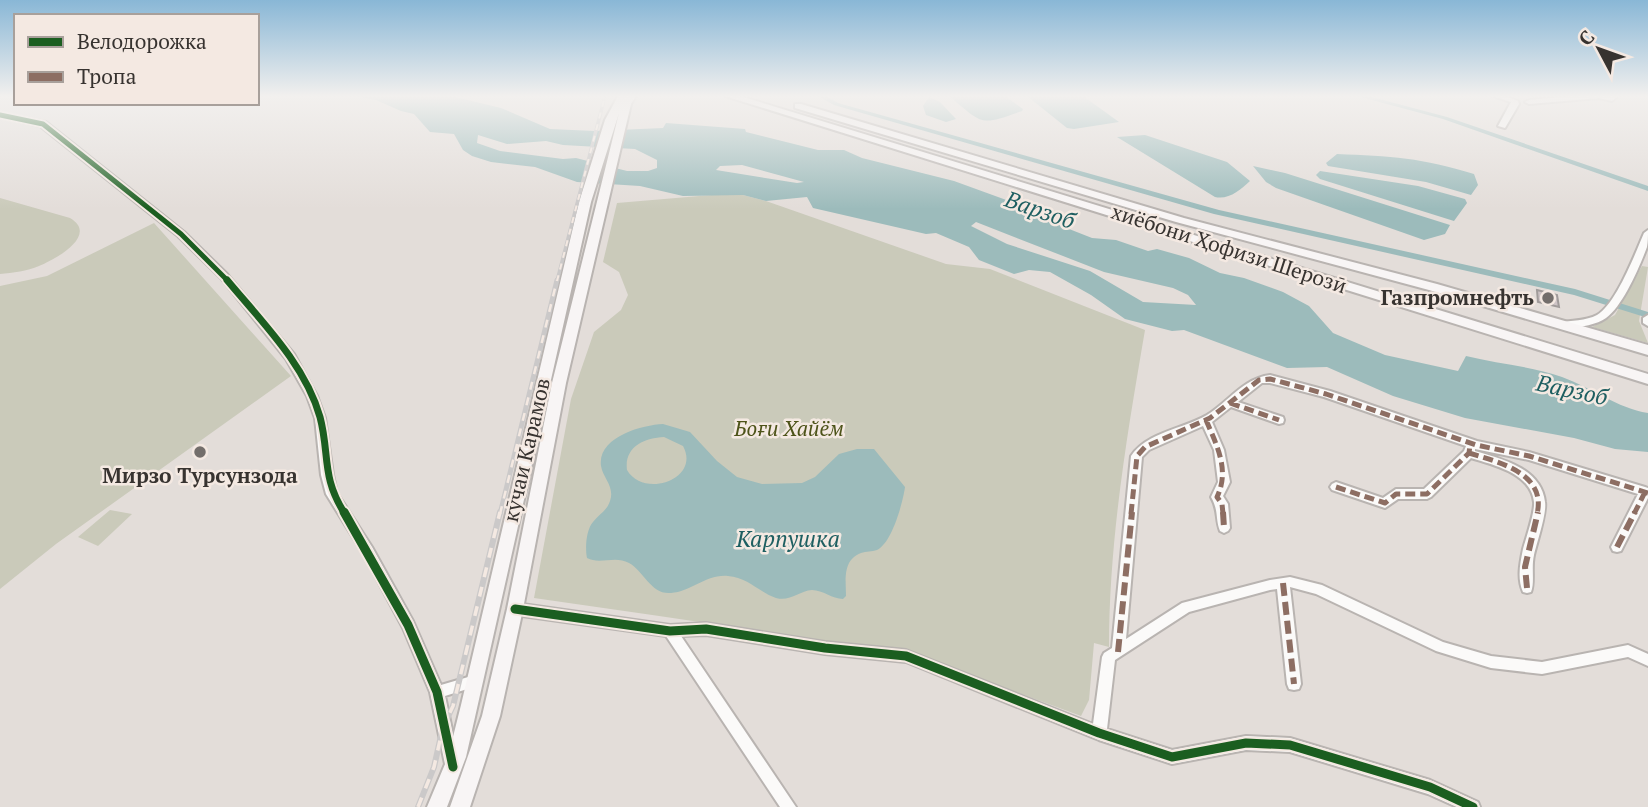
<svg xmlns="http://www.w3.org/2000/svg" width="1648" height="807" viewBox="0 0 1648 807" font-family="'PT Serif',serif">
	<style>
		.green { fill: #cacaba }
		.water { fill: #9cbbbb; fill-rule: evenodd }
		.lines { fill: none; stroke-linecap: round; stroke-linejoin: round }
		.canal { fill: #9cbbbb; fill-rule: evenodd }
		.building { fill: #cdc3c5; stroke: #a09b9a; stroke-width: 2 }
		.minor-casing { stroke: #b9b4b1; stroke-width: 4 }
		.secondary-casing { stroke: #b9b4b1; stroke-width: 4 }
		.minor { fill: #fbfaf9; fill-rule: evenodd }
		.secondary { fill: #f8f5f5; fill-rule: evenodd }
		.rail-far2-casing { stroke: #cbc9c9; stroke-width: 3.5 }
		.rail-far1-casing { stroke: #cbc9c9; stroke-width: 5 }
		.rail-casing { stroke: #cbc9c9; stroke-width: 6 }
		.rail-far2 { stroke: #f4e9e2; stroke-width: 2; stroke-dasharray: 6; stroke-linecap: butt }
		.rail-far1 { stroke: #f4e9e2; stroke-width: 2.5; stroke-dasharray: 8; stroke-linecap: butt }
		.rail { stroke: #f4e9e2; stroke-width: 3.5; stroke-dasharray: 10; stroke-linecap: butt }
		.quiet-far1 { stroke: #8d6e63; stroke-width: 5; stroke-dasharray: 10 5; stroke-linecap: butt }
		.quiet { stroke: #8d6e63; stroke-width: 6; stroke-dasharray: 13 6; stroke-linecap: butt }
		.cycleway-far2-casing { stroke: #f4e9e2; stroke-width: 9 }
		.cycleway-far1-casing { stroke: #f4e9e2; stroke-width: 11 }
		.cycleway-casing { stroke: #f4e9e2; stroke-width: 13 }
		.cycleway-far2 { stroke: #1b5e20; stroke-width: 5 }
		.cycleway-far1 { stroke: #1b5e20; stroke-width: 7 }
		.cycleway { stroke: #1b5e20; stroke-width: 9 }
		.poi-dot { fill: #736e6b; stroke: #f4e9e2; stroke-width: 2.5 }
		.labels { text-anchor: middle; stroke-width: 5; stroke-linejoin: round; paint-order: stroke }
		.street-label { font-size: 21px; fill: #373330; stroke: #f4e9e2 }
		.poi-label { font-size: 21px; font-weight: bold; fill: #373330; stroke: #f4e9e2; text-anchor: end }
		.park-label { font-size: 21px; font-style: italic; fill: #4d5319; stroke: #f4e9e2 }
		.water-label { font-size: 23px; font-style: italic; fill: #1e5f61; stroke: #f4e9e2 }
	</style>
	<rect width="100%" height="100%" fill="#e3ddd9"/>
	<!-- green -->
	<path class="green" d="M723 194 743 195 766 201 946 264 990 269 1145 330C1127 435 1109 540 1109 647L1094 643 1089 700 1081 716C1041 702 1001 685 960 674 821 636 676 619 534 598L571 399 594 332 621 310 628 295 619 272 603 262 617 203Z
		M0 198 70 218C99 235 56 259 39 266 27 271 13 273 0 274Z
		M154 223 291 376 56 544 0 589V286L47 276Z
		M1642 266 1648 267 1639 321 1648 343 1592 327 1615 315Z
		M110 510 132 514 98 546 78 537Z"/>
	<!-- water -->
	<path class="water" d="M355 96H451L501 108 550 129 595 131 663 128 666 123 745 129 746 132 818 150H844L862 158 954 181 1028 208 1031 214 1092 238 1116 240 1148 251 1157 249 1189 258 1220 273 1244 278 1283 292 1309 306 1333 333 1385 355 1458 371 1466 356C1498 364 1531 366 1562 377 1592 388 1617 408 1648 413V452L1615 449 1574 438 1465 418 1393 396 1327 367 1287 368 1184 330 1172 331 1125 319 1091 295 1050 272 1029 270 1014 274 979 260 969 247 936 233 926 234 813 208 807 197 766 201 743 195 683 196 640 186 577 182 535 167 491 162 472 156 463 150 454 134 430 132 414 114 401 111 376 100ZM478 135 507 144 546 141 563 145 635 149 657 160V168L648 171H627L576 158 563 159 500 151 477 143ZM742 165 804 182 797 183 716 170 720 166ZM976 222 1104 272 1173 288 1188 295 1196 305 1143 302 1090 271 1007 244 971 226Z
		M949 96H1005L1023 109 1022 111C979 126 984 125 949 96Z
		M1027 96H1083L1119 122 1074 129 1067 128Z
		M929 97 940 102 956 119 946 122 926 115 923 106Z
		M1145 135 1227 162 1250 181C1240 190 1229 200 1215 197L1117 137Z
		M1337 154C1390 156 1423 158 1474 174L1478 185 1471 195 1426 182 1328 166 1326 163Z
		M1253 166 1285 173 1450 225 1445 234 1424 240 1276 188 1266 182Z
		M1320 171 1418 186 1465 199 1467 203 1454 221 1320 179 1316 175Z
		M663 424 690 432 717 461 737 477 762 484 802 483 815 477 839 454 857 449H874L905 487C903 502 892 543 877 550 872 552 866 551 861 553 842 560 846 581 846 596L843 599C832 599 823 590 812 590 799 591 790 602 776 598 759 592 747 577 728 576 706 574 691 592 671 593 651 595 644 571 629 563 615 555 600 565 587 558 585 548 586 530 593 522 598 515 607 511 610 501 615 487 603 478 601 466 597 437 642 425 663 424ZM664 437 683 446C701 479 644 499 627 470 624 447 644 438 664 437Z"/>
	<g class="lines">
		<!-- canal -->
		<path class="canal" d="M818 96H826L838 103 1219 210 1575 289 1648 312V318L1574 295 1214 214 834 105Z
			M1357 96H1368L1447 117 1648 186V191L1443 119Z"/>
	</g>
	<!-- building -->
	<path class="building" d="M1537 290 1557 295 1559 307 1538 302Z"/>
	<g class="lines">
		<defs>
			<path id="minor" d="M1493 96H1505L1518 101 1519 104 1505 128 1498 126 1511 102Z
				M1572 96H1618L1612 101 1599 98 1529 104 1525 102 1529 100Z
				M0 113 46 122 184 232 227 274 294 354 317 396 325 418 333 475 337 493 372 547 413 621 441 685 475 675 480 677 482 681 480 685 445 696 459 764 457 769 452 771 447 769 445 764 430 692 403 628 364 555 326 494 321 475 315 418 307 396 286 359 221 278 178 236 40 126 0 117Z
				M1648 230C1648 236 1648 241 1647 247 1640 266 1623 306 1606 318 1595 326 1572 329 1559 327L1557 325 1559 323C1571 320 1586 321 1597 315 1616 304 1635 254 1644 233Z
				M1648 315V326L1643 323V318Z
				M1270 375 1330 391 1477 441 1529 452 1645 487 1648 488V498L1621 551 1617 552 1613 551 1611 547 1638 494 1529 460 1475 449V451C1502 459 1541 468 1545 502 1547 513 1537 542 1534 555 1531 568 1535 582 1531 592L1527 593 1523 592C1517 578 1520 564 1523 549 1526 538 1535 512 1534 502 1531 473 1493 465 1471 458L1431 497 1427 499H1398L1385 508 1332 490 1330 487 1332 484 1336 482 1383 498 1396 489H1424L1464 451 1466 446 1324 397 1270 383H1262L1238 402 1283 417 1284 420 1283 423 1279 424 1231 407 1212 422 1224 450 1230 482 1223 496 1228 504 1230 528 1228 531 1224 533 1220 531C1215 518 1219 511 1211 497L1218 482 1214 450 1203 426 1149 450 1142 457 1126 639 1182 603 1270 580 1290 577 1322 585 1443 642 1491 656 1542 662 1628 645 1648 654V666L1628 657 1542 674 1491 668 1436 651 1316 594 1290 587 1301 684 1299 689 1294 690 1289 689 1287 684 1277 589 1270 590 1189 612 1115 660 1107 729 1172 750 1246 736 1290 738 1430 780 1478 802 1480 807H1457L1428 794 1290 752 1246 750 1172 764 1099 740 906 662 825 654 706 635 681 636 796 807H780L666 636 515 615 511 613 509 609 511 605 515 603 670 625 706 623 825 642 906 650 1093 724 1102 657 1104 653 1112 648 1131 456C1147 432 1183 429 1207 415 1228 402 1244 378 1270 375Z"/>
			<path id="secondary" d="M618 96H636L631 104 566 383 523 609 500 716 470 807H450L482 716 507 609 552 383 619 113 591 202 466 757 447 807H427L448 757 461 705 579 202 605 120Z
				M725 96H740L1648 374V384Z
				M795 104H801L1184 218 1437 284 1648 345V355L1429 290 1176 222 795 108Z"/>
		</defs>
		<!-- minor casing -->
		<use href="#minor" class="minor-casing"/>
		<!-- secondary casing -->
		<use href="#secondary" class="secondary-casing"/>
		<!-- minor -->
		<use href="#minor" class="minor"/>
		<!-- secondary -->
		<use href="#secondary" class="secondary"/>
		<defs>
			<path id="rail-far2" d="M557 281 605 96"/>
			<path id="rail-far1" d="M500 514 557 280"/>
			<path id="rail" d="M418 807 434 767 443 727 453 706 500 512"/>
		</defs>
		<!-- rail-far2 casing -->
		<use href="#rail-far2" class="rail-far2-casing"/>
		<!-- rail-far1 casing -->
		<use href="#rail-far1" class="rail-far1-casing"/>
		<!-- rail casing -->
		<use href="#rail" class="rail-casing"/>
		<!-- rail-far2 -->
		<use href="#rail-far2" class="rail-far2"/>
		<!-- rail-far1 -->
		<use href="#rail-far1" class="rail-far1"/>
		<!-- rail -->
		<use href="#rail" class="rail"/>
		<!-- quiet-far1 -->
		<path class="quiet-far1" d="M1230 403 1279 420
			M1206 420C1217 446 1230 470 1217 497L1222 504 1223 514
			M1469 453C1498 462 1547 473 1537 514
			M1336 487 1385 503 1396 494H1427L1469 453 1470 445
			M1131 514 1137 456 1145 447 1210 418 1259 380 1270 379 1326 394 1476 445 1529 456 1648 493
			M1634 514 1645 492"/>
		<!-- quiet -->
		<path class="quiet" d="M1223 512 1224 528
			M1617 547 1635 512
			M1283 583 1294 684
			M1527 588 1525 567 1538 512
			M1118 652 1132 512"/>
		<defs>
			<path id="cycleway-far2" d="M0 115 43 124 181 234 228 281"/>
			<path id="cycleway-far1" d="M227 280C261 321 305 364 320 417 330 455 321 477 345 514"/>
			<path id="cycleway" d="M344 512 408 625 437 692 453 767
				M515 609 670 631 706 629 825 648 906 656 1099 733 1172 757 1246 743 1290 745 1430 787 1473 807"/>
		</defs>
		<!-- cycleway-far2 casing -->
		<use href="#cycleway-far2" class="cycleway-far2-casing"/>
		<!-- cycleway-far1 casing -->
		<use href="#cycleway-far1" class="cycleway-far1-casing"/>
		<!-- cycleway casing -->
		<use href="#cycleway" class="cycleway-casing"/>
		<!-- cycleway-far2 -->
		<use href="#cycleway-far2" class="cycleway-far2"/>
		<!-- cycleway-far1 -->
		<use href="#cycleway-far1" class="cycleway-far1"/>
		<!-- cycleway -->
		<use href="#cycleway" class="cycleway"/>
	</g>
	<!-- sky -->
	<linearGradient id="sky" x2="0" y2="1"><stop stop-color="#89b7d6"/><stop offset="0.46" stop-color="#f2f0ee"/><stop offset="1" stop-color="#f2f0ee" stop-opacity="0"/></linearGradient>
	<rect width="1648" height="209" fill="url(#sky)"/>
	<!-- markers -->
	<g class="poi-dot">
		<circle cx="1548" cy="298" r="7"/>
		<circle cx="200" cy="452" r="7"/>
	</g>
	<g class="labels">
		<!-- street labels -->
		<g class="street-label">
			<text transform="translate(1229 249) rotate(18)" y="7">хиёбони Ҳофизи Шерозӣ</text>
			<text transform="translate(527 450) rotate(-77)" y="7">кӯчаи Карамов</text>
		</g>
		<!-- poi labels -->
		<g class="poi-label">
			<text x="1534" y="305">Газпромнефть</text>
			<text x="200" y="483" text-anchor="middle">Мирзо Турсунзода</text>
		</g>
		<!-- park labels -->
		<g class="park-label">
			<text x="789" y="436">Боғи Хайём</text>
		</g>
		<!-- water labels -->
		<g class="water-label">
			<text transform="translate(1040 210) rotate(19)" y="8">Варзоб</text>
			<text transform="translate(1572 390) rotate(12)" y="8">Варзоб</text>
			<text x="788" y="547">Карпушка</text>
		</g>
	</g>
	<!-- legend -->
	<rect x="14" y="14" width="245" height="91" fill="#f4e9e2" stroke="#a8a09b" stroke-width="2"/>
	<rect x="28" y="37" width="35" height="10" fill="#1b5e20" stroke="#a8a09b" stroke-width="2"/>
	<text x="77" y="49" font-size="21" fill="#373330">Велодорожка</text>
	<rect x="28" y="72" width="35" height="10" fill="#8d6e63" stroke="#a8a09b" stroke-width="2"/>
	<text x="77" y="84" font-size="21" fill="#373330">Тропа</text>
	<!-- north arrow -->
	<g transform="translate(1599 49) rotate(311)" stroke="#f4e9e2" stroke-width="5" paint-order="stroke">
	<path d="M0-5L12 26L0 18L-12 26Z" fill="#373330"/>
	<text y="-10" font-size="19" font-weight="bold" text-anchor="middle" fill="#373330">С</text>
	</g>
</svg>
